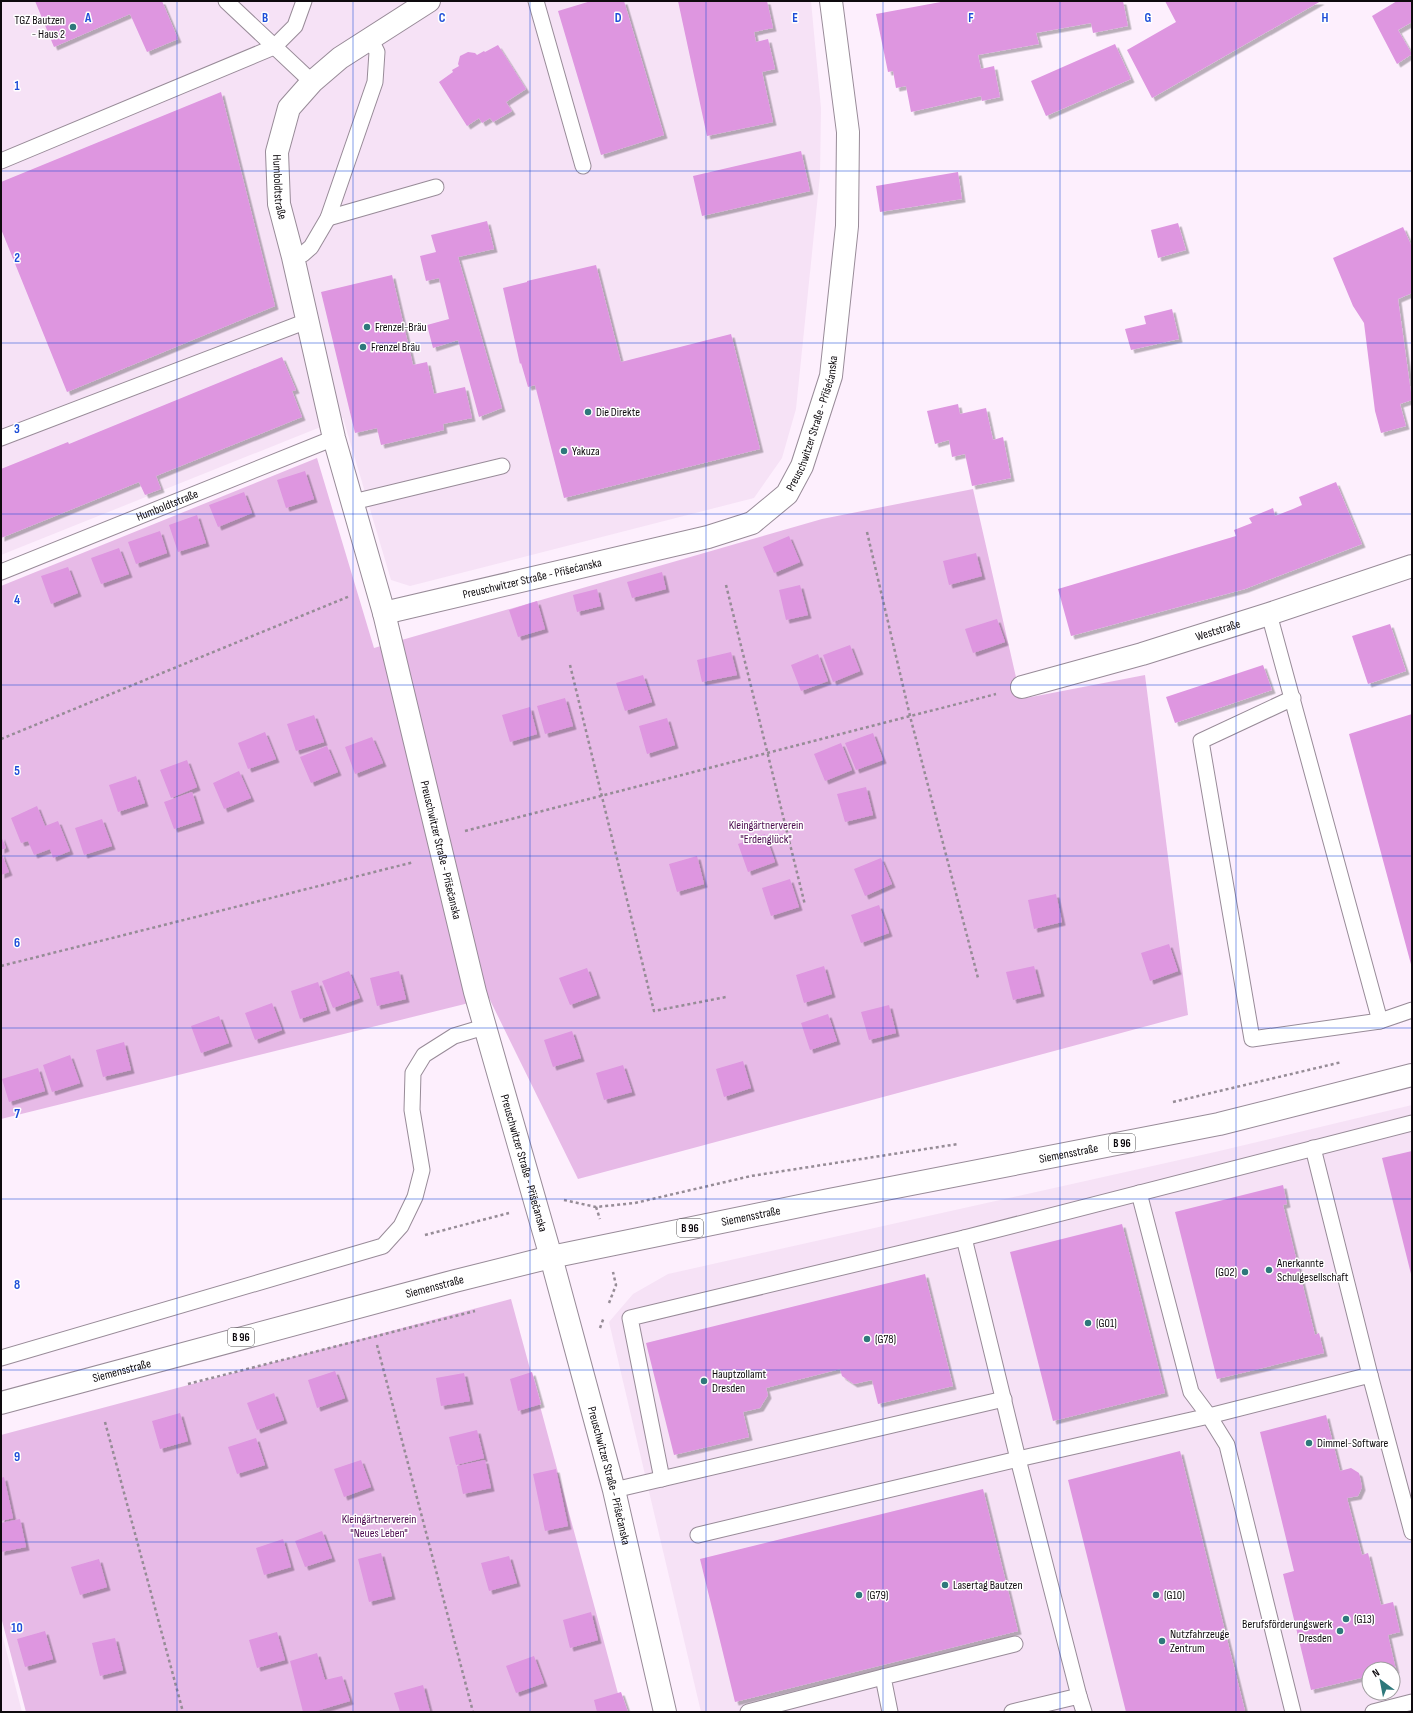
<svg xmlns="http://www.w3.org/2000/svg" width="1413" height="1713" viewBox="0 0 1413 1713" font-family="'Sofia Sans Condensed',sans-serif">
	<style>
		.built { fill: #f6e2f6; fill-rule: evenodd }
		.green { fill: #e7bae7 }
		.building { fill: #de96e0; filter: url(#shadow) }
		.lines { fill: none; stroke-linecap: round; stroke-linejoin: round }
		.lane-casing { stroke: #988b98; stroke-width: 17 }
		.street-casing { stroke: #988b98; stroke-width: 24 }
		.primary-casing { stroke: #988b98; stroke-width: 24 }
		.path { stroke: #968c96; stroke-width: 2.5; stroke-dasharray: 3 3; stroke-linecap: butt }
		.lane { stroke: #fff; stroke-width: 15 }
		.street { stroke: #fff; stroke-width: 22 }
		.primary { stroke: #fff; stroke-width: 22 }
		.grid { fill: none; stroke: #1d4ed8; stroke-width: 1; stroke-opacity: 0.55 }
		.poi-dot { fill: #2e787b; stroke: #fff; stroke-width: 1.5 }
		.labels { text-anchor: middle; stroke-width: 3; stroke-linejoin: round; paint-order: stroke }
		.shield { fill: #fff; stroke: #565456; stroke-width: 1 }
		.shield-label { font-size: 11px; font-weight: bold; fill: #0e0a0e }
		.poi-label { font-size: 12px; fill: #0e0a0e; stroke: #fff; text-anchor: start }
		.street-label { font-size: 12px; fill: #0e0a0e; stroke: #fff }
		.park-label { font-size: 12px; fill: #4b094e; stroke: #fff }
		.grid-label { font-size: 13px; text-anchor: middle; font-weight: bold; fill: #1d4ed8; stroke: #fff; stroke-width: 3; stroke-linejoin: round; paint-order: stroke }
	</style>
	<defs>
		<filter id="shadow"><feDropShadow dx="3.5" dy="3.5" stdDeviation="0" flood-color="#0004"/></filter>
	</defs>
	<rect width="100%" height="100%" fill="#fdeffd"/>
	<!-- built -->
	<path class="built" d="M1 1H811L821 108 820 175 796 409 782 458 754 498 410 586 391 580 343 418 1 555Z
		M1412 1105V1712H701L609 1322 633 1294 668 1274 1215 1152ZM1369 1669H1393V1693H1369Z
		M1 1630 22 1712H1Z"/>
	<!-- green -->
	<path class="green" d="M317 458 374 648 822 519 973 489 1021 699 1145 675 1188 1015 578 1179 489 998 1 1119V586Z
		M511 1299 623 1712H26L1 1617V1435Z"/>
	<!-- building -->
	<path class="building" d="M35 1H162L178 39 147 52 130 14 54 47Z
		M591 1H624L664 135 601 155 558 11Z
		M678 1H767L773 28 754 32 756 42 768 39 775 69 762 72 773 122 707 136Z
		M946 1H1123L1128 26 1093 33 1091 23 1036 33 1039 44 978 55 981 69 994 66 1000 97 982 101 981 96 911 112 906 86 896 88 893 71 888 72 876 14Z
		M1165 1H1321L1152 98 1127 50 1176 22Z
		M1397 1H1412V22L1398 30 1412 54 1397 64 1372 16Z
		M1115 44 1131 79 1046 116 1031 81Z
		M498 45 526 89 506 102 512 111 493 122 490 118 482 123 479 118 467 126 439 82 453 72 452 70 459 66 458 64 460 56 468 52 475 53 477 55 484 51 485 52Z
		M221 92 275 306 67 392 1 229V182Z
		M801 151 810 191 702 216 693 176Z
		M958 172 962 199 880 212 876 186Z
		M487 221 494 249 458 257 502 408 479 417 458 340 433 348 427 325 449 319 439 278 426 281 420 256 436 252 431 235Z
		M1178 223 1186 250 1158 258 1151 230Z
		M1403 227 1412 247V293L1398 299 1412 400 1400 404 1406 426 1381 433 1375 411 1364 323 1353 306 1333 258Z
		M596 265 621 362 731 334 760 449 564 498 535 385 528 387 521 363 520 364 503 288 527 282V281Z
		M392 275 413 365 427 362 434 394 465 387 472 418 443 424 444 430 381 445 377 428 355 433 321 292Z
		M1172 309 1179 339 1131 350 1125 329 1146 324 1144 316Z
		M282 357 296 390 292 391 302 417 156 476 161 489 145 495 139 482 1 538V469L68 442 69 444Z
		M958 404 960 414 986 408 993 440 1003 437 1011 478 972 486 965 454 952 457 949 440 935 444 927 411Z
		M305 471 314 499 286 508 277 480Z
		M1336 482 1362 544 1245 589 1071 636 1058 589 1236 536 1234 530 1252 523 1249 518 1273 508 1275 516 1293 509 1302 505 1299 497Z
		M244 492 252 513 218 527 209 505Z
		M197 515 206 543 178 552 169 525Z
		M160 531 167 553 136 564 128 542Z
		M789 536 800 562 774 573 763 547Z
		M119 548 129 574 101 584 91 558Z
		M976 553 982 576 949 585 943 561Z
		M68 567 78 593 51 604 41 576Z
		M662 572 666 589 632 598 627 582Z
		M800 585 808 615 786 620 779 590Z
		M597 589 601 606 577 612 573 595Z
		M537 601 545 629 518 637 509 610Z
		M997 619 1005 642 973 653 965 629Z
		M1390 624 1406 671 1368 684 1352 636Z
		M850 645 860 671 833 682 823 655Z
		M731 652 737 675 702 682 697 660Z
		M818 654 828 681 801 691 791 665Z
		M1263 665 1272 690 1175 723 1166 697Z
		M643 675 652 702 625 711 616 683Z
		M565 698 573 726 545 734 537 706Z
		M530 707 537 734 510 742 502 715Z
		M1412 714V968L1349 734Z
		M314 715 324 742 296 751 287 724Z
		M667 718 675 745 647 754 639 726Z
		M265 732 276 759 248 769 238 743Z
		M873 733 883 760 856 770 845 743Z
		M372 737 383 763 355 774 345 747Z
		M841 743 852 770 825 781 814 754Z
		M327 746 338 772 311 783 300 757Z
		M187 760 197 787 171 798 160 770Z
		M239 771 251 798 224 809 213 783Z
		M136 776 145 803 118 812 109 785Z
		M866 787 873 815 845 822 837 794Z
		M192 792 201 820 174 829 164 802Z
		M37 806 45 826 58 821 70 851 53 858 50 849 34 855 28 841 21 843 11 818Z
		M102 819 112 846 84 855 75 828Z
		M765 834 775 862 748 872 738 844Z
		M1 836 6 848 1 850Z
		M1 852 9 872 1 875Z
		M697 856 704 884 677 892 669 864Z
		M881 858 892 884 865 896 854 869Z
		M790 879 799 907 771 916 762 888Z
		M1056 894 1062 922 1034 929 1028 900Z
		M879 905 889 933 861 943 851 915Z
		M1169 944 1178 971 1150 981 1141 953Z
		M824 966 832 994 804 1003 796 975Z
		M1034 966 1041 993 1013 1000 1006 972Z
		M587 968 597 995 570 1005 559 978Z
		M349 971 360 998 333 1008 322 981Z
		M399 971 406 999 377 1006 370 978Z
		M318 982 327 1010 300 1019 291 991Z
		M272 1003 282 1030 255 1040 245 1013Z
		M889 1005 896 1033 869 1040 861 1012Z
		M828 1014 837 1041 810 1050 801 1023Z
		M219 1016 229 1043 201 1053 191 1026Z
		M572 1031 581 1058 553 1067 544 1040Z
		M124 1042 131 1070 103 1077 96 1050Z
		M70 1055 80 1083 52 1092 43 1065Z
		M743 1061 751 1088 724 1097 716 1069Z
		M623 1065 632 1092 604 1100 596 1073Z
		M38 1068 45 1091 9 1102 2 1079Z
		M1412 1151V1274H1411L1382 1158Z
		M1283 1185 1287 1204 1283 1205 1315 1335 1319 1333 1324 1353 1217 1379 1175 1212Z
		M1122 1224 1165 1393 1053 1421 1010 1252Z
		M925 1274 953 1386 878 1404 872 1380 854 1384 842 1376 840 1369 766 1388 768 1395 760 1408 743 1412 749 1437 674 1455 646 1343Z
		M335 1371 345 1398 317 1408 308 1380Z
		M532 1372 541 1404 518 1411 510 1379Z
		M464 1373 470 1401 441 1406 436 1378Z
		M274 1393 284 1420 257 1430 247 1403Z
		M180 1413 188 1441 160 1449 152 1421Z
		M1326 1415 1340 1471 1351 1468 1359 1473 1362 1487 1358 1496 1347 1498 1362 1555 1368 1553 1381 1605 1393 1602 1400 1632 1388 1635 1396 1670 1369 1669V1676L1311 1690 1283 1574 1294 1571 1260 1432Z
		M477 1430 484 1458 456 1465 449 1437Z
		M256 1438 265 1465 237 1474 228 1447Z
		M1180 1451 1245 1711 1240 1712H1126L1068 1480Z
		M361 1460 371 1487 344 1497 334 1469Z
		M485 1460 491 1488 463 1494 457 1466Z
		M556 1469 568 1526 545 1531 533 1474Z
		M4 1477 13 1518 1 1521V1478Z
		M983 1489 1018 1631 735 1702 700 1559Z
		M20 1519 26 1547 1 1552V1523Z
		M322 1531 332 1558 305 1567 295 1541Z
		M283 1539 291 1567 264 1575 256 1548Z
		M381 1553 392 1596 369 1602 358 1559Z
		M509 1556 517 1583 489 1591 481 1563Z
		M99 1559 107 1587 80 1595 71 1567Z
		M591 1612 598 1640 570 1648 563 1620Z
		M45 1631 53 1659 25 1667 17 1639Z
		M277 1632 285 1660 257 1668 249 1640Z
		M115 1638 123 1670 100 1676 92 1643Z
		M317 1653 325 1680 342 1676 350 1701 313 1712H303L290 1661Z
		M534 1656 544 1683 516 1693 506 1666Z
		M423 1685 430 1712H400L394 1693Z
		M621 1692 628 1712H597L594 1700Z"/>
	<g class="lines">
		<defs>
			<g id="lane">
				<path d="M226 1 312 82"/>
				<path d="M536 1 583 166"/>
				<path d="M1 161 274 47 295 26 304 1"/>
				<path d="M328 218 436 187"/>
				<path d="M293 257 303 254 311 247 328 218 375 82 377 52 370 38"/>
				<path d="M1 438 307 321"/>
				<path d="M353 502 502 466"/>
				<path id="s1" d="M1 572 334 438"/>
				<path d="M1269 614 1380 1021 1252 1039 1201 741 1293 698"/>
				<path d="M1380 1021 1412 1010"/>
				<path d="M1313 1148 1370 1375"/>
				<path d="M964 1238 1018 1459 1079 1696"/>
				<path d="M1 1358 383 1246 401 1226 415 1197 422 1170 412 1110 413 1073 424 1055 454 1036 484 1027"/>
				<path d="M662 1479 630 1318 964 1238 1412 1123"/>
				<path d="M614 1490 1004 1399"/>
				<path d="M698 1535 1018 1459 1209 1416 1191 1392 1139 1193"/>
				<path d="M748 1712 883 1677"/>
				<path d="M890 1712 883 1677 1015 1644"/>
				<path d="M1012 1712 1079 1696 1084 1712"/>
				<path d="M1293 1712 1227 1445 1209 1416 1370 1375 1412 1532"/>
				<path d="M1373 1712 1412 1702"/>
			</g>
			<g id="street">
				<path id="s2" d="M429 1 340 58 312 82 289 108 277 152 279 204 293 257 334 438 384 613 475 992 551 1257 614 1490 665 1712"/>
				<path id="s3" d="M384 613 708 537 752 523 787 494 802 466 831 376 847 226 848 132 831 1"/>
				<path id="s4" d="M1022 687 1142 654 1269 614 1412 566"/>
			</g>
			<g id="primary">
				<path id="s5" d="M1 1403 455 1281 551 1257 829 1200 1219 1124 1412 1075"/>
			</g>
		</defs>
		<!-- lane casing -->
		<use href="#lane" class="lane-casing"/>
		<!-- street casing -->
		<use href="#street" class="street-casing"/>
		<!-- primary casing -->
		<use href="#primary" class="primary-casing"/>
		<!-- path -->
		<path class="path" d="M867 532 910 716 978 978
			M726 585 805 905
			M570 665 654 1011 726 997
			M1 739 350 596
			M465 831 996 694
			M1 966 414 862
			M1173 1102 1342 1062
			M564 1200 596 1207 635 1203 751 1176 958 1144
			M596 1207 600 1219
			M425 1235 509 1213
			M609 1303 616 1285 613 1272
			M600 1328 604 1317
			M377 1345 473 1712
			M188 1384 475 1311
			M105 1422 183 1712"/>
		<!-- lane -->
		<use href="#lane" class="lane"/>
		<!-- street -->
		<use href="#street" class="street"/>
		<!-- primary -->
		<use href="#primary" class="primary"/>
	</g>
	<!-- grid -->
	<path class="grid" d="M177 1V1712M353 1V1712M530 1V1712M706 1V1712M883 1V1712M1060 1V1712M1236 1V1712M1 171H1412M1 343H1412M1 514H1412M1 685H1412M1 856H1412M1 1028H1412M1 1199H1412M1 1370H1412M1 1542H1412"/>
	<!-- markers -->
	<g class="poi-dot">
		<circle cx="73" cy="27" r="4"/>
		<circle cx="367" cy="327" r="4"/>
		<circle cx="363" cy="347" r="4"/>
		<circle cx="588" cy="412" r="4"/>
		<circle cx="564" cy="451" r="4"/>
		<circle cx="1269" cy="1270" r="4"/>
		<circle cx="1245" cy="1272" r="4"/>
		<circle cx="1088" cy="1323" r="4"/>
		<circle cx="867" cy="1339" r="4"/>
		<circle cx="704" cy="1381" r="4"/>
		<circle cx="1309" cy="1443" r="4"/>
		<circle cx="945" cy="1585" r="4"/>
		<circle cx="859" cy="1595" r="4"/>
		<circle cx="1156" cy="1595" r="4"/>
		<circle cx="1346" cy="1619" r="4"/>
		<circle cx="1340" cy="1631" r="4"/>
		<circle cx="1162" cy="1641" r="4"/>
	</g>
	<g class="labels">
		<!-- shield labels -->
		<g class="shield">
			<rect x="1109" y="1134" width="26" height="18" rx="3"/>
			<rect x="677" y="1219" width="26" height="18" rx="3"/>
			<rect x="228" y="1328" width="26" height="18" rx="3"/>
		</g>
		<g class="shield-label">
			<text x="1122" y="1147">B 96</text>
			<text x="690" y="1232">B 96</text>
			<text x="241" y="1341">B 96</text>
		</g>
		<!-- poi labels -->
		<g class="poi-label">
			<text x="65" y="24" text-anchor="end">TGZ Bautzen<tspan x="65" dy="14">- Haus 2</tspan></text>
			<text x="375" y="331">Frenzel-Bräu</text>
			<text x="371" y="351">Frenzel Bräu</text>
			<text x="596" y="416">Die Direkte</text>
			<text x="572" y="455">Yakuza</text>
			<text x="1277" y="1267">Anerkannte<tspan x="1277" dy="14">Schulgesellschaft</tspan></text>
			<text x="1237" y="1276" text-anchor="end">(G02)</text>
			<text x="1096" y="1327">(G01)</text>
			<text x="875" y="1343">(G78)</text>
			<text x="712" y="1378">Hauptzollamt<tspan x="712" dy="14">Dresden</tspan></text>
			<text x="1317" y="1447">Dimmel-Software</text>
			<text x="953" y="1589">Lasertag Bautzen</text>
			<text x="867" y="1599">(G79)</text>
			<text x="1164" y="1599">(G10)</text>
			<text x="1354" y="1623">(G13)</text>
			<text x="1332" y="1628" text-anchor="end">Berufsförderungswerk<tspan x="1332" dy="14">Dresden</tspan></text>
			<text x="1170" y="1638">Nutzfahrzeuge<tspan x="1170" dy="14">Zentrum</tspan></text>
		</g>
		<!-- street labels -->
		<g class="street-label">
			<text dy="4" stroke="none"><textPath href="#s2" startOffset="258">Humboldtstraße</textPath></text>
			<text dy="4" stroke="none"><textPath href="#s3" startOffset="500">Preuschwitzer Straße - Přišećanska</textPath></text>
			<text dy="4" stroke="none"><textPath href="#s1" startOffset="179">Humboldtstraße</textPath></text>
			<text dy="4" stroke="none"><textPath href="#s3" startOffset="152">Preuschwitzer Straße - Přišećanska</textPath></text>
			<text dy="4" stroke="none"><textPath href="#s4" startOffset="204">Weststraße</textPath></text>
			<text dy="4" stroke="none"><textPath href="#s2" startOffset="941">Preuschwitzer Straße - Přišečanska</textPath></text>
			<text dy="4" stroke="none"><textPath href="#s5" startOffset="1097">Siemensstraße</textPath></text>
			<text dy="4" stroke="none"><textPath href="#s2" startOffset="1265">Preuschwitzer Straße - Přišečanska</textPath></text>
			<text dy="4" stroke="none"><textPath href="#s5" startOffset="773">Siemensstraße</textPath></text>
			<text dy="4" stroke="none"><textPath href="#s5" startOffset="449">Siemensstraße</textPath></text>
			<text dy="4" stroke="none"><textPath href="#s5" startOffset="125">Siemensstraße</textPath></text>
			<text dy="4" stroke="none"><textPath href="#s2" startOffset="1589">Preuschwitzer Straße - Přišečanska</textPath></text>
		</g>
		<!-- park labels -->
		<g class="park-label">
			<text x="766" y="829">Kleingärtnerverein<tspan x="766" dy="14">"Erdenglück"</tspan></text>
			<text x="379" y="1523">Kleingärtnerverein<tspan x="379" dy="14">"Neues Leben"</tspan></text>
		</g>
	</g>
	<g class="grid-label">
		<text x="88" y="22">A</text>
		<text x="265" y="22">B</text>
		<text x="442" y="22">C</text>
		<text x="618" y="22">D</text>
		<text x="795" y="22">E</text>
		<text x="971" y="22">F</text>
		<text x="1148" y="22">G</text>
		<text x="1325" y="22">H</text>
		<text x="17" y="90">1</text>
		<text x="17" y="262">2</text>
		<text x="17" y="433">3</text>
		<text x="17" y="604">4</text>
		<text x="17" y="775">5</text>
		<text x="17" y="947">6</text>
		<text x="17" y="1118">7</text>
		<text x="17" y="1289">8</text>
		<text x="17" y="1461">9</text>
		<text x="17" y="1632">10</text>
	</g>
	<!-- border -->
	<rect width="1413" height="1713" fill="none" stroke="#0e0a0e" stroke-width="4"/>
	<!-- north arrow -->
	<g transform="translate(1381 1681) rotate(328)"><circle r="19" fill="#ffffff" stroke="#9f9d9f"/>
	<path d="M0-3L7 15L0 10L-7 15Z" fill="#2e787b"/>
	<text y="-6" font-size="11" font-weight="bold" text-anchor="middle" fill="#0e0a0e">N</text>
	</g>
</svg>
